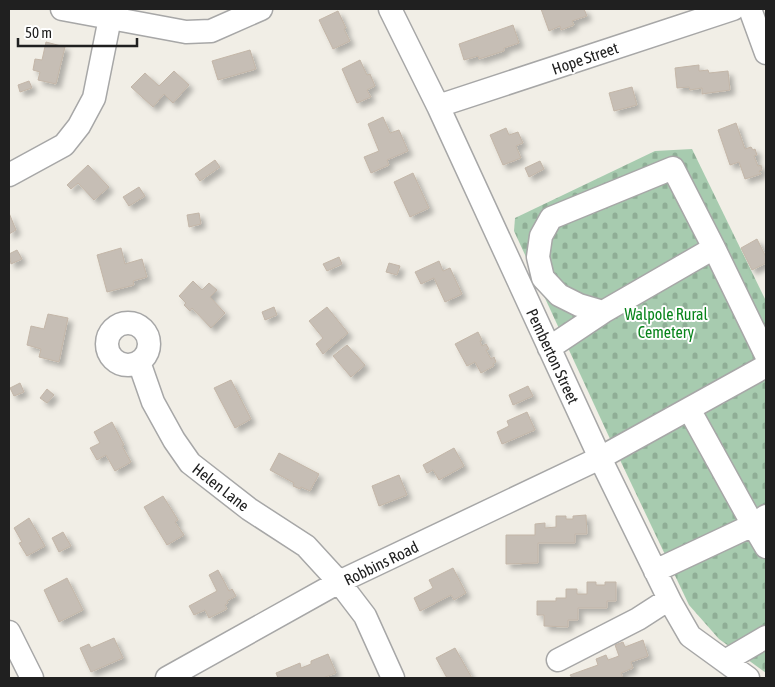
<svg xmlns="http://www.w3.org/2000/svg" width="775" height="687" viewBox="0 0 775 687" font-family="'Asap Condensed',sans-serif">
	<style>
		.cemetery { fill: url(#cemetery-stones) }
		.building { fill: #c6beb5; stroke: #c3b6a8; filter: url(#shadow) }
		.lines { fill: none; stroke-linecap: round; stroke-linejoin: round }
		.minor-casing { stroke: #a7a7a7; stroke-width: 25 }
		.minor { stroke: #fff; stroke-width: 22 }
		.labels { text-anchor: middle; stroke-width: 4; stroke-linejoin: round; paint-order: stroke }
		.street-label { font-size: 16px; fill: #202020; stroke: #fff }
		.park-label { font-size: 16px; fill: #08841b; stroke: #fff }
	</style>
	<defs>
		<pattern id="cemetery-stones" width="16" height="16" patternUnits="userSpaceOnUse" patternTransform="scale(1.25)"><rect width="16" height="16" fill="#a7cbaf"/><path d="M2 7V4a2 2 0 0 1 4 0v3zM10 15v-3a2 2 0 0 1 4 0v3z" fill="#8fae96"/></pattern>
		<filter id="shadow"><feDropShadow dx="4.5" dy="4.5" stdDeviation="2.5" flood-color="#0004"/></filter>
	</defs>
	<rect width="100%" height="100%" fill="#f1eee6"/>
	<!-- cemetery -->
	<path class="cemetery" d="M692 149 766 301V673L719 639 689 605 611 441 514 231 515 218 655 151Z"/>
	<!-- building -->
	<path class="building" d="M541 9H584L587 16 572 21 574 25 561 30 560 26 549 31Z
		M338 11 346 28 344 29 350 41 333 49 319 20Z
		M513 25 519 43 504 48V51L479 59 478 56 464 60 459 44Z
		M46 42 65 47 56 84 38 80 40 72 33 70 35 59 42 60Z
		M250 50 256 69 218 80 212 61Z
		M360 60 367 75 370 74 375 86 367 90 371 97 357 103 342 69Z
		M699 65V71L708 70 709 73 728 71 730 90 702 94V88L690 90 689 87 677 88 675 68Z
		M174 71 189 85 173 103 164 94 153 107 131 87 145 73 159 86Z
		M29 81 32 88 20 92 18 85Z
		M632 87 637 105 614 111 609 93Z
		M383 117 390 133 399 130 408 151 387 160 389 165 371 173 364 157 379 151 368 124Z
		M736 123 745 149 751 147 753 150 755 149 757 155 754 156 758 166 761 165 762 170 759 171 761 174 745 179 739 162 730 165 718 130Z
		M506 128 509 135 518 132 523 143 516 146 521 158 503 165 490 135Z
		M215 160 220 167 200 181 195 174Z
		M540 161 544 169 529 177 525 168Z
		M88 165 109 187 94 200 78 183 71 189 67 185Z
		M413 173 429 208 410 217 394 182Z
		M139 187 145 196 129 206 123 197Z
		M9 213 16 230 9 234Z
		M199 213 201 224 189 227 187 215Z
		M757 239 766 257V263L752 270 741 248Z
		M121 248 125 264 142 259 147 277 133 281 134 285 107 292 97 255Z
		M17 250 22 259 11 264 9 254Z
		M339 257 342 264 327 271 323 264Z
		M439 261 443 271 450 268 462 294 445 302 434 278 421 284 415 272Z
		M389 263 400 266 397 275 386 272Z
		M193 281 202 290 209 283 217 290 210 297 225 313 211 328 192 308 190 311 184 305 186 303 179 296Z
		M274 307 277 315 265 320 262 312Z
		M327 307 348 333 323 354 316 344 323 338 309 321Z
		M48 314 68 318 59 362 39 357 41 349 27 345 31 326 44 329Z
		M478 332 482 340 480 341 482 346 486 344 489 349 486 350 491 359 494 357 496 362 493 364 494 366 481 373 475 362 467 366 455 344Z
		M347 345 365 365 351 377 333 356Z
		M231 380 251 419 235 428 214 388Z
		M20 383 24 392 14 396 10 388Z
		M528 386 533 396 513 405 509 395Z
		M47 389 54 395 47 403 40 398Z
		M527 412 535 430 502 444 497 432 509 426 507 421Z
		M112 422 124 445 122 446 131 462 115 471 106 455 97 460 90 448 100 443 94 432Z
		M454 448 464 466 439 480 433 470 427 473 423 465Z
		M279 453 319 474 310 491 301 487 300 489 293 486 294 483 270 470Z
		M399 475 407 495 379 506 372 486Z
		M163 496 178 520 175 522 184 535 167 545 144 507Z
		M586 515 587 534H575V543H538V563L506 564V535H535V524L545 523V528L556 527V516H566V519H573V516Z
		M29 518 45 546 27 556 19 543 22 542 14 528Z
		M63 532 71 546 59 552 52 538Z
		M453 568 466 593 454 600 451 595 420 611 414 598 433 588 429 580Z
		M218 570 229 591 232 589 236 596 227 601 228 603 225 605 227 609 209 618 205 610 194 615 189 606 217 591 209 575Z
		M67 578 83 610 59 622 44 590Z
		M587 582H596V585H605V582H616V601H607V608H578V620H568V627L544 626V615H537V601H556V598H566V589H577V594H587Z
		M114 638 123 658 91 672 80 648 89 644 91 648Z
		M643 640 648 656 631 662 633 668 621 673 623 678H572L570 675 598 665 596 659 606 655 608 660 619 656 615 645 623 642 625 647Z
		M455 648 472 678H447L436 658Z
		M328 654 336 673 323 678H278L276 673 300 663 301 668 311 664V661Z"/>
	<g class="lines">
		<defs>
			<path id="minor" d="M62 9 186 32 211 31 261 9
				M390 9 438 106 600 458 671 603 690 636 748 678
				M750 9 766 53
				M438 106 733 9
				M673 168 714 248 603 312 579 305 559 295 543 278 538 257 541 236 551 218Z
				M9 175 64 145 79 126 94 98 110 18
				M714 248 766 355
				M107 344a21 21 0 1 1 42 0a21 21 0 1 1-42 0Z
				M549 348 603 312
				M139 362 153 402 174 440 190 463 249 509 306 546 339 582 365 616 393 678
				M766 516 753 525 766 547
				M655 571 753 525 689 409
				M9 632 32 678
				M558 660 638 619 669 599
				M725 661 766 637
				M167 678 339 582 600 458 766 366"/>
		</defs>
		<!-- minor casing -->
		<use href="#minor" class="minor-casing"/>
		<!-- minor -->
		<use href="#minor" class="minor"/>
	</g>
	<g class="labels">
		<!-- street labels -->
		<g class="street-label">
			<text transform="translate(585 58) rotate(-19)" y="6">Hope Street</text>
			<text transform="translate(553 356) rotate(65)" y="6">Pemberton Street</text>
			<text transform="translate(221 487) rotate(38)" y="6">Helen Lane</text>
			<text transform="translate(381 563) rotate(-26)" y="6">Robbins Road</text>
		</g>
		<!-- park labels -->
		<g class="park-label">
			<text x="666" y="320">Walpole Rural<tspan x="666" dy="18">Cemetery</tspan></text>
		</g>
	</g>
	<!-- border -->
	<rect width="775" height="687" fill="none" stroke="#202020" stroke-width="20"/>
	<!-- scale -->
	<path d="M18 38v8h119v-8" fill="none" stroke="#202020" stroke-width="2.5"/>
	<text x="25" y="38" font-size="15" fill="#202020" stroke="#ffffff" stroke-width="4" paint-order="stroke">50 m</text>
</svg>
